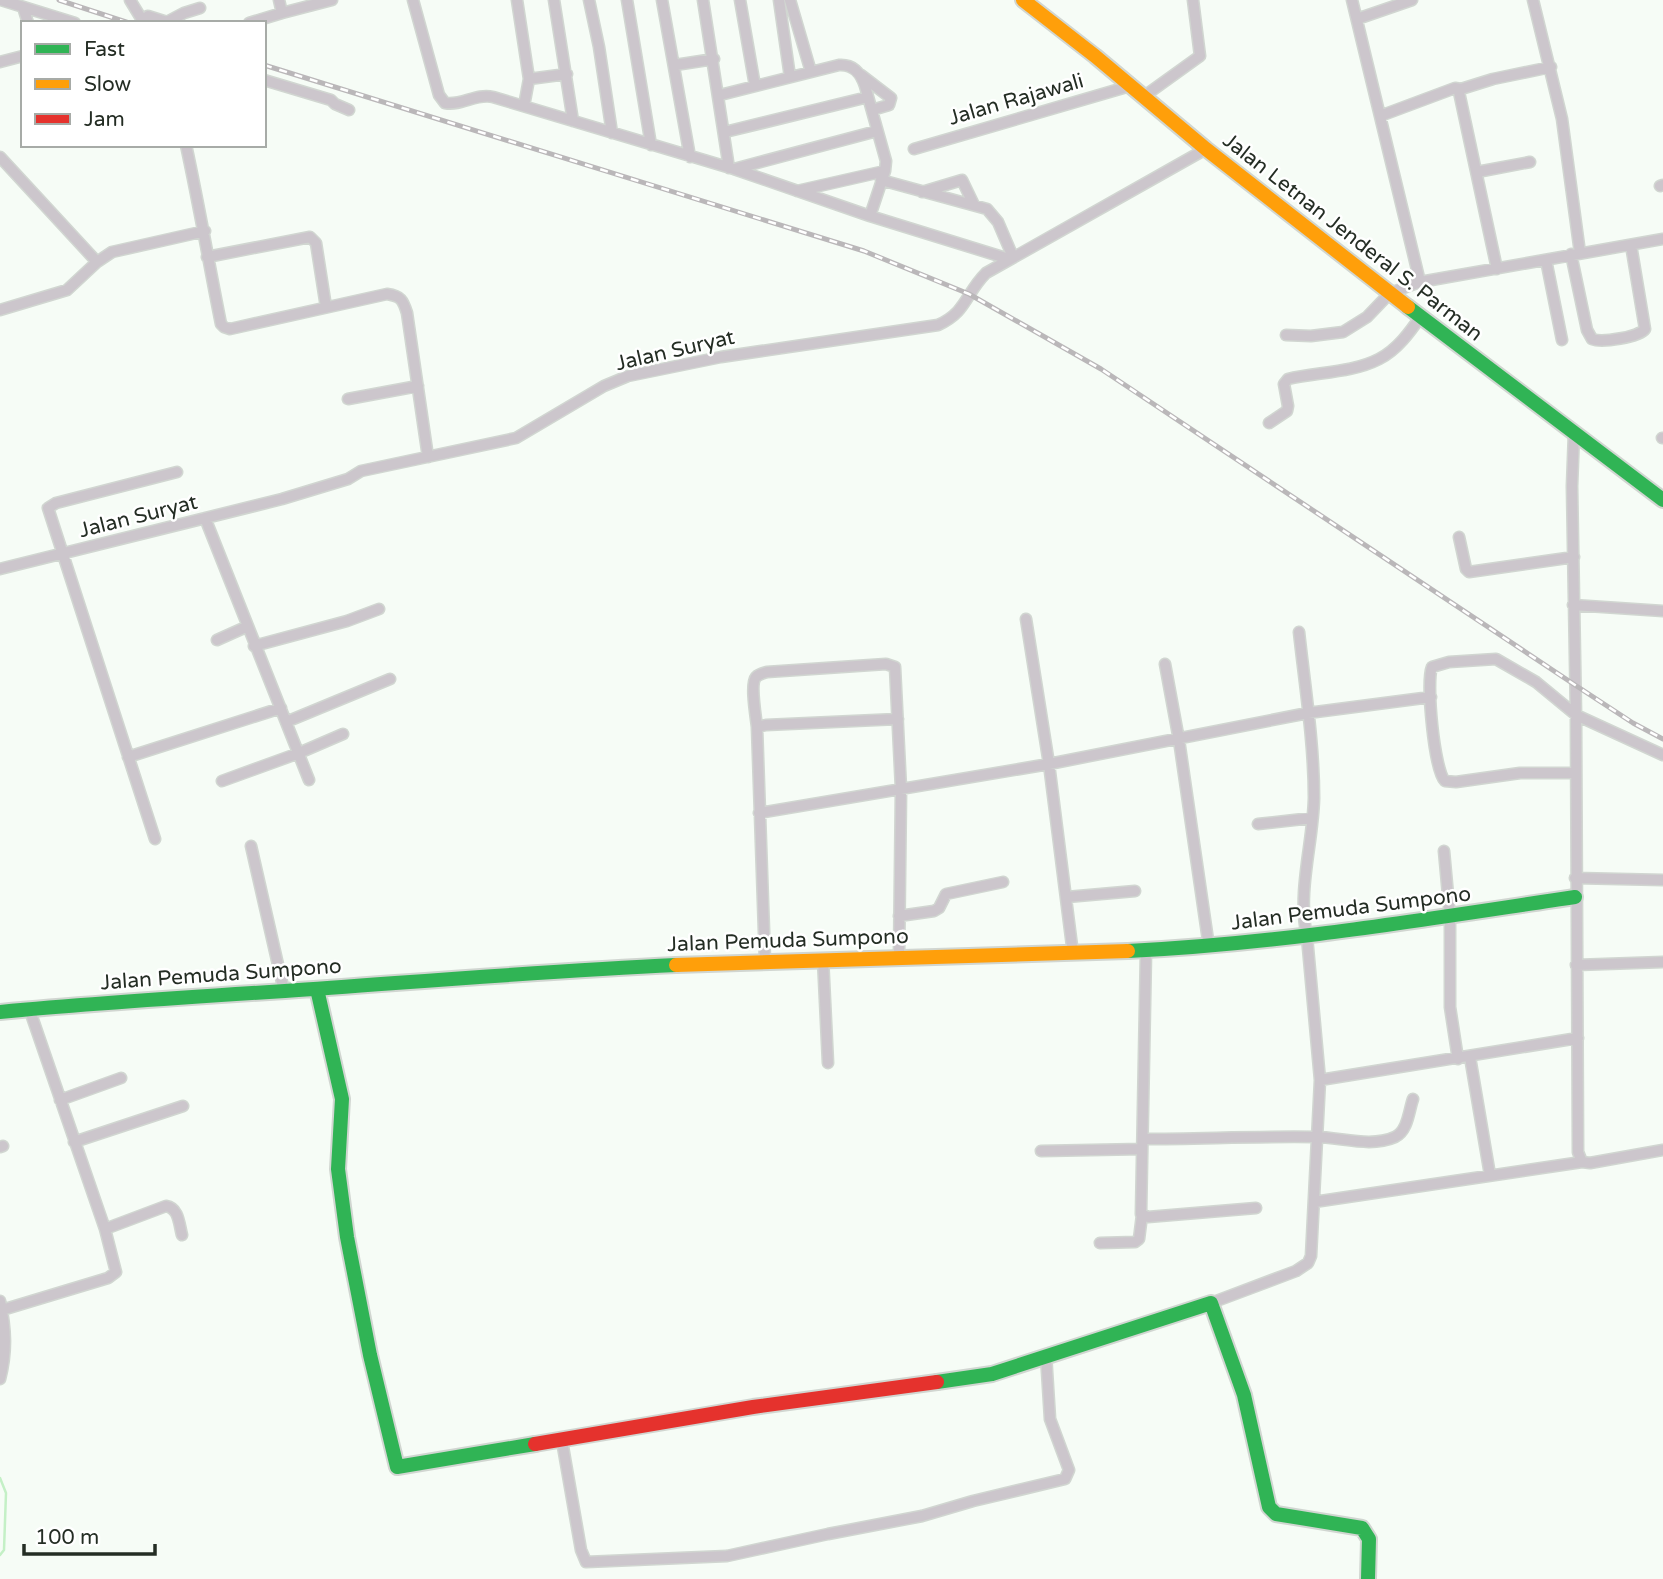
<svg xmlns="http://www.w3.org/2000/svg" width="1663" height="1579" viewBox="0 0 1663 1579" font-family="'Varela Round',sans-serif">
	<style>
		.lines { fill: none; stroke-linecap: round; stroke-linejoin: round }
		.stream { stroke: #c4f0c6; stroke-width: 2.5 }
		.street-casing { stroke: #d1d6d1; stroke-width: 13 }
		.fast-casing { stroke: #d1d6d1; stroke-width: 18 }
		.slow-casing { stroke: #d1d6d1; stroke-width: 18 }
		.jam-casing { stroke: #d1d6d1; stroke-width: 18 }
		.street { stroke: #ccc6cc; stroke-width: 10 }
		.fast { stroke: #30b455; stroke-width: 14 }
		.slow { stroke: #ff9f0a; stroke-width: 14 }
		.jam { stroke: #e5322d; stroke-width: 14 }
		.rail-casing { stroke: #bab7b9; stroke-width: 5 }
		.rail { stroke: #fff; stroke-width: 2.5; stroke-dasharray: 8; stroke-linecap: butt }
		.labels { text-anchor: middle; stroke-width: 5; stroke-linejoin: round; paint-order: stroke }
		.street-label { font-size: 21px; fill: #242d24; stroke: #fff }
	</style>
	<rect width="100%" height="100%" fill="#f6fcf6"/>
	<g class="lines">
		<!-- stream -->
		<path class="stream" d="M0 1478 6 1493 4 1550 0 1555"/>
		<defs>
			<path id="street" d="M1 0 75 23
				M130 0 144 23
				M413 0 439 95 445 103C462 106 476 93 493 97L734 169 870 216 1009 259
				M517 0 529 79 524 106
				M554 0 573 121
				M589 0 599 47 612 133
				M627 0 651 145
				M662 0 690 157
				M703 0 729 168
				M740 0 755 86
				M779 0 790 77
				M790 0 811 72
				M1352 0 1420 282
				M1533 0 1562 119 1580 253
				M23 7 28 23
				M282 13 332 0
				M1357 19 1412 0
				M144 23 148 16 167 22 184 13 200 8
				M249 23 282 13 279 0
				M0 62 23 56
				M675 65 714 59
				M861 75 891 98 889 105 872 110
				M529 79 567 74
				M264 80 331 100 335 104 349 110
				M720 95 839 65C854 64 861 74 865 86L886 161 885 171 870 216
				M1143 97 1200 56 1193 0
				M1380 116 1455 88 1461 89
				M725 132 868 97
				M186 145C199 205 209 264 221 324L224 327 230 329 387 294C401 296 403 300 407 313L428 457
				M914 149 1130 86
				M0 157 97 262
				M734 169 877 131
				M1477 172 1530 162
				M881 180 987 209 998 222 1013 257
				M1660 186 1663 185
				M797 191 885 171
				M922 192 962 180 974 205
				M1571 254 1587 330 1592 339C1602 343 1639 337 1645 329L1631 245
				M207 257 310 237 316 243 326 307
				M1546 260 1562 340
				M1497 269 1459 92 1461 89 1493 79 1551 67
				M0 310 67 290 97 262 112 252 205 231
				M1286 335 1311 336 1343 332 1367 317 1390 293 1420 282 1663 239
				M348 399 418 386
				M1269 423 1287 411 1288 406 1284 384 1288 379C1317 372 1352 373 1379 359 1397 350 1410 332 1421 316
				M1574 433 1572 486 1576 715 1578 1152 1582 1162 1590 1163 1663 1150
				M1662 438H1663
				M205 518 309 780
				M1459 537 1466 569 1469 572 1574 557
				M0 569 282 499 348 479 361 471 516 438 604 386 628 376 721 357 938 325C967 312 965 294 986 273L1206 149
				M1573 605 1663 611
				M1026 619 1049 764 1073 954
				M217 640 246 627
				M254 646 347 621 379 609
				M1165 664 1179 740 1209 947
				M286 722 390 679
				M757 727C756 717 750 684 756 677 759 674 764 673 767 672L886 664 895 667 901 789 899 957
				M128 757 281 708
				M1576 773H1520L1456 782 1445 781C1434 770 1426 682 1432 667L1449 662 1496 659 1536 682 1576 715 1663 755
				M222 781 299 753 343 734
				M759 813 1049 764 1308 713 1431 697
				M1258 824 1312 818
				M155 839 48 508 56 503 177 472
				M251 846 284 991
				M1444 851 1450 917V1007L1458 1059
				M1575 878 1663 880
				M1067 897 1135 891
				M899 916 934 911 939 908 946 894 1003 882
				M1146 951 1141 1214 1148 1217 1256 1208
				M823 959 828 1063
				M765 961 757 727 766 725 898 719
				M1576 965 1663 962
				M1470 1057 1490 1175
				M1320 1080 1578 1038
				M60 1100 121 1078
				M1143 1139C1200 1139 1258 1136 1315 1137 1341 1137 1370 1148 1395 1137 1408 1131 1409 1110 1413 1099
				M74 1142 183 1106
				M0 1147 3 1146
				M1041 1151 1142 1149
				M1314 1202 1582 1162
				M105 1229 166 1206C179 1208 179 1224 182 1235
				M1100 1243 1135 1242 1139 1239 1142 1215
				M0 1301C6 1329 7 1352 0 1379
				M1211 1303 1296 1271 1308 1263 1311 1256 1320 1080 1307 937C1297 891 1313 844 1314 798 1314 743 1305 687 1299 632
				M2 1310 108 1278 116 1272 105 1229 30 1011
				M562 1441 581 1550 586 1562 727 1556 828 1534 922 1516 973 1501 1065 1479 1069 1470 1050 1419 1046 1355"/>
			<path id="fast" d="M1408 307 1663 500
				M1128 951C1279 944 1426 919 1575 897
				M317 989 342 1099 338 1169 347 1237 370 1355 397 1467 535 1444
				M0 1012C95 1003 190 997 285 991 415 982 545 971 676 965
				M937 1382 992 1374 1211 1303 1244 1395 1269 1507 1276 1514 1362 1528 1369 1539 1368 1579"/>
			<path id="slow" d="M1023 0 1095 56 1206 149 1408 307
				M676 965 1128 951"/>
			<path id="jam" d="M535 1444 753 1407 937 1382"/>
		</defs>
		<!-- street casing -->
		<use href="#street" class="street-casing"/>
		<!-- fast casing -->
		<use href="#fast" class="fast-casing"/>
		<!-- slow casing -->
		<use href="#slow" class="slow-casing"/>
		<!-- jam casing -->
		<use href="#jam" class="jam-casing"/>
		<!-- street -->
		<use href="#street" class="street"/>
		<!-- fast -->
		<use href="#fast" class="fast"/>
		<!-- slow -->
		<use href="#slow" class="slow"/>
		<!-- jam -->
		<use href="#jam" class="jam"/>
		<defs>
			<path id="rail" d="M59 0 129 23
				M264 65 864 251 969 294 1101 369 1575 685 1633 723 1663 739"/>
		</defs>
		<!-- rail casing -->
		<use href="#rail" class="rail-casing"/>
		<!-- rail -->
		<use href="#rail" class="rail"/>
	</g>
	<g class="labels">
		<!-- street labels -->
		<g class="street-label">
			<text transform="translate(1016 99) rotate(-16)" y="7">Jalan Rajawali</text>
			<text transform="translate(1353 237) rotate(38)" y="7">Jalan Letnan Jenderal S. Parman</text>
			<text transform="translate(675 350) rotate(-13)" y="7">Jalan Suryat</text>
			<text transform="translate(138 516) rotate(-14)" y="7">Jalan Suryat</text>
			<text transform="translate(1351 908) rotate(-7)" y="7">Jalan Pemuda Sumpono</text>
			<text transform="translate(788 940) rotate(-2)" y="7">Jalan Pemuda Sumpono</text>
			<text transform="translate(221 974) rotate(-4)" y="7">Jalan Pemuda Sumpono</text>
		</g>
	</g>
	<!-- legend -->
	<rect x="21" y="21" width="245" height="126" fill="#ffffff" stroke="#a7aba7" stroke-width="2"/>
	<rect x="35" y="44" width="35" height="10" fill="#30b455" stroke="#a7aba7" stroke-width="2"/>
	<text x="84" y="56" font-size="21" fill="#242d24">Fast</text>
	<rect x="35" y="79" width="35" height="10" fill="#ff9f0a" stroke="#a7aba7" stroke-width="2"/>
	<text x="84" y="91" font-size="21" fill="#242d24">Slow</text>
	<rect x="35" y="114" width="35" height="10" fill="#e5322d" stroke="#a7aba7" stroke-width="2"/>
	<text x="84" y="126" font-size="21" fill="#242d24">Jam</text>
	<!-- scale -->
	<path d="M24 1544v10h131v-10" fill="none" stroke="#242d24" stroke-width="3.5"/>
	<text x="35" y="1544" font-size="21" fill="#242d24" stroke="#ffffff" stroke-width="5" paint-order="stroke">100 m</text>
</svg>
